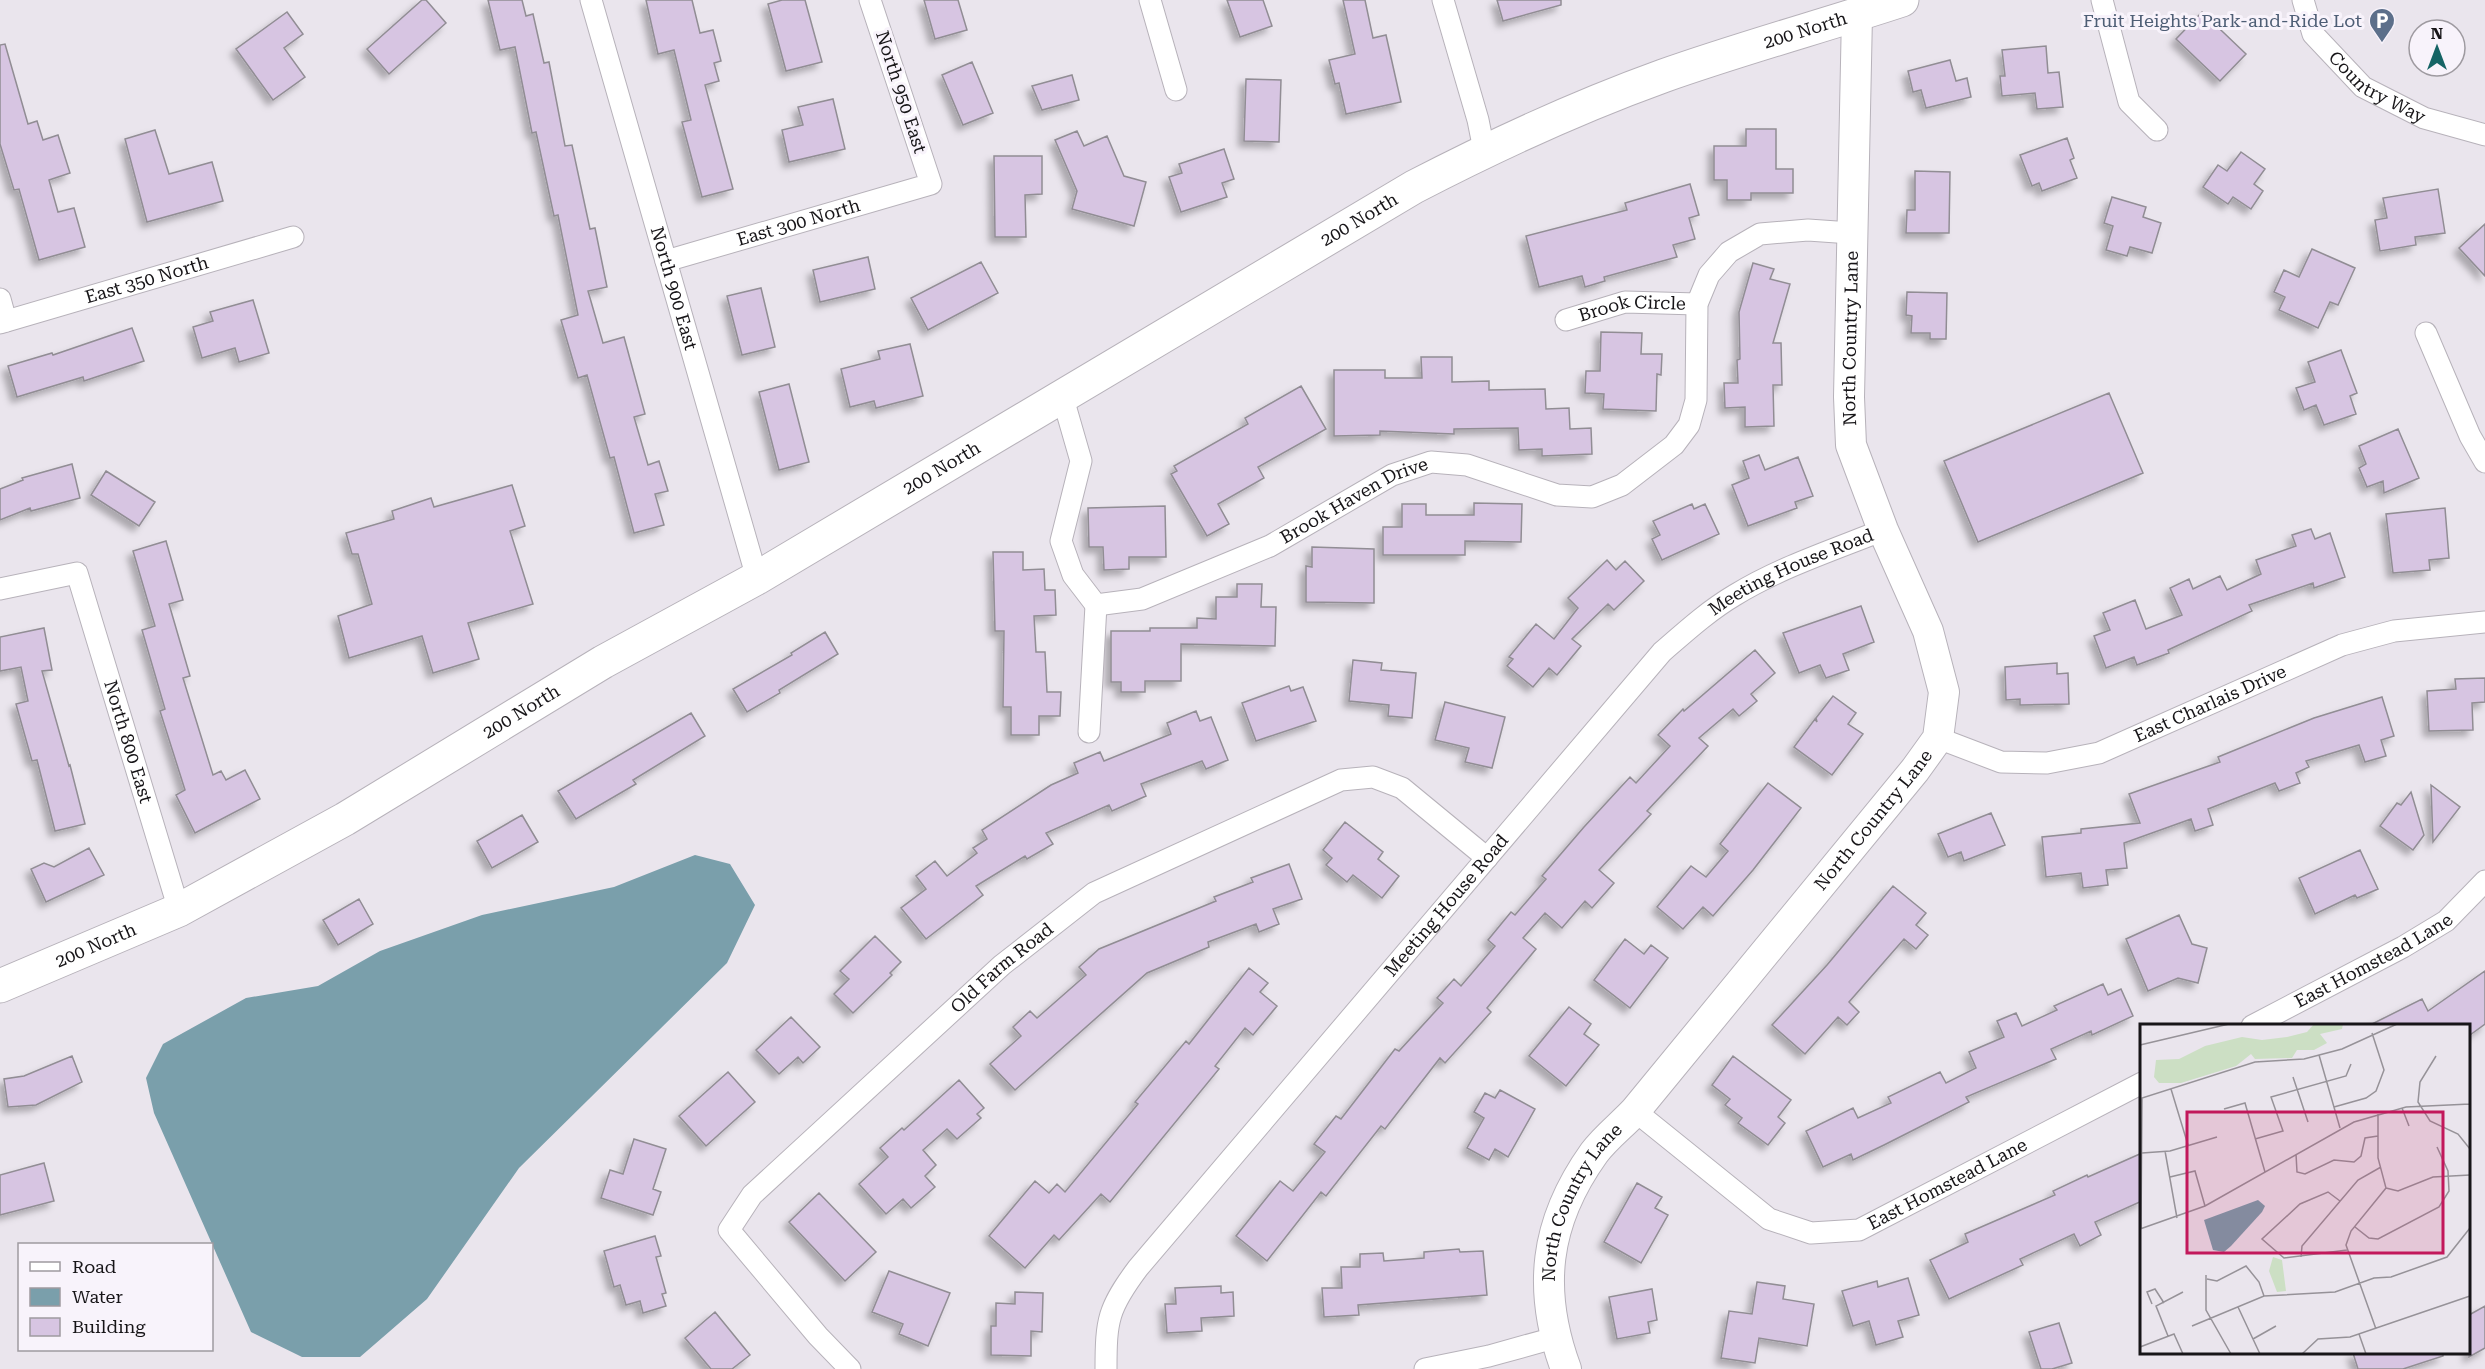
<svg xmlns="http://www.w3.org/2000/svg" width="2485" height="1369" viewBox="0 0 2485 1369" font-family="'Roboto Serif',serif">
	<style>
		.water { fill: #7a9fab }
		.building { fill: #d7c5e2; stroke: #918d94; stroke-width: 1.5; filter: url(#shadow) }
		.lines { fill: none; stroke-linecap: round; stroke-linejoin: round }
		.street-casing { stroke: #b7b2ba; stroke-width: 23 }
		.secondary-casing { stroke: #b7b2ba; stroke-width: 32 }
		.primary-casing { stroke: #b7b2ba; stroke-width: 35 }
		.street { stroke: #fff; stroke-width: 21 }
		.secondary { stroke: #fff; stroke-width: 30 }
		.primary { stroke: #fff; stroke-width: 33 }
		.labels { text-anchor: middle; stroke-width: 6; stroke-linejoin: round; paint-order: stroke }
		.service-label { font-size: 18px; fill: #4e5e75; stroke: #f8f3fb; text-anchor: end }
		.street-label { font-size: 18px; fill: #171518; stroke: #f8f3fb }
		.inset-road { fill: none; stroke: #969298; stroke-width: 1.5 }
		.view { fill: #c2185b; fill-opacity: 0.15; stroke: #c2185b; stroke-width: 3 }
		.inset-edge { fill: none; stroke: #171518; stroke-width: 3 }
	</style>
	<defs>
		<filter id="shadow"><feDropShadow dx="-5.5" dy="5.5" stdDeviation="3" flood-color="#0004"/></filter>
	</defs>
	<rect width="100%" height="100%" fill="#eae5ed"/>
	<!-- water -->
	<path class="water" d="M695 855 730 864 755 905 727 963 519 1168 427 1299 360 1357H302L251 1332 154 1113 146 1078 163 1044 246 998 318 986 380 951 482 915 614 887Z"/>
	<!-- building -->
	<path class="building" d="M422 0H426L446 23 389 74 367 49Z
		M488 0H522L526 16 533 14 544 63 549 62 565 146 572 145 590 229 595 228 607 287 588 291 603 343 624 337 645 414 634 417 648 465 659 461 668 491 655 494 664 525 634 533 614 457 610 458 587 375 578 378 561 320 578 315 558 215 554 216 536 132 532 133 515 47 500 50Z
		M646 0H692L700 33 713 30 721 61 714 63 719 81 705 85 733 189 702 197 682 122 691 120 674 50 658 54Z
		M782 0H805L822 62 786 71 768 4Z
		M924 0H958L967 30 935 39Z
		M1227 0H1263L1272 26 1240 37Z
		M1343 0H1365L1373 38 1386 35 1401 102 1346 114 1339 83 1335 84 1329 60 1355 54Z
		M1497 0H1561V5L1503 21Z
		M287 12 303 34 284 48 305 77 273 100 236 49Z
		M2202 12 2246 54 2220 81 2176 39Z
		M5 44 28 124 37 121 43 140 58 135 70 173 49 180 58 212 74 208 85 247 39 260 19 189 14 190 0 144V45Z
		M2046 46 2048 73 2059 72 2063 107 2037 109 2035 93 2002 96 2000 76H2005L2002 50Z
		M1950 60 1956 81 1967 78 1971 97 1926 108 1921 90 1913 92 1908 71Z
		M972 62 993 113 963 125 942 75Z
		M1072 75 1079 100 1042 110 1032 86Z
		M1246 79 1281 80 1279 142 1244 141Z
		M833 99 845 149 789 162 782 130 803 125 798 107Z
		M1746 129H1776V169H1793V193H1751V200H1727V180H1714V146H1746Z
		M155 130 169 174 212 162 223 201 147 222 125 139Z
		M1077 131 1084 146 1107 136 1124 176 1146 182 1134 226 1072 209 1077 191 1055 140Z
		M2067 138 2074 158 2070 160 2077 178 2042 191 2039 183 2032 186 2020 155Z
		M1224 149 1234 179 1222 183 1227 197 1181 212 1169 177 1182 173 1179 164Z
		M2241 152 2265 169 2254 184 2263 191 2251 209 2233 197 2228 204 2203 187 2218 165 2227 171Z
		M994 156H1042V194L1025 195 1026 237H995Z
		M1915 171 1950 172 1949 233H1906L1907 210H1915Z
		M1690 184 1699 215 1689 218 1695 239 1673 245 1677 257 1604 277 1605 281 1585 287 1582 276 1539 287 1526 236 1627 210 1625 203Z
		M2438 189 2445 233 2415 237 2416 245 2380 251 2375 220 2387 218 2383 198Z
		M2112 197 2146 207 2143 217 2161 223 2152 253 2130 247 2127 256 2106 250 2113 226 2104 223Z
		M2485 224V276L2459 248Z
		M2312 249 2355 268 2338 305 2330 302 2318 328 2279 310 2285 297 2274 292 2284 270 2299 277Z
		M868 257 875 289 820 302 813 270Z
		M981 262 998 293 928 330 911 298Z
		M1753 263 1774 269 1770 279 1790 284 1773 343H1781L1782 385H1773L1774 426 1745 427V407L1725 408 1724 383H1738L1737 360 1740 359 1739 312Z
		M761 288 775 347 742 355 727 296Z
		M1907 292 1947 293 1946 339H1930V333H1911L1912 316 1906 315Z
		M253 300 269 353 239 362 235 348 202 358 193 327 213 321 210 312Z
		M132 328 144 361 84 381 83 377 17 397 8 366 52 353 53 355Z
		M1601 332 1642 333 1641 354H1662L1661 375 1657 374 1656 411 1603 409 1604 394 1585 393 1586 371H1600Z
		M910 344 923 396 876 408 874 401 850 407 841 369 880 359 878 351Z
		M2341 350 2357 393 2350 396 2356 414 2324 425 2316 405 2304 410 2296 388 2315 382 2308 362Z
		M1421 357H1452V382L1489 381V390L1545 389 1546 409 1569 408 1570 429 1591 428 1592 454 1542 456V449L1519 450 1518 428 1454 429V434L1380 431V435L1334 436V370H1385V378H1422Z
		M789 384 809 462 779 470 759 392Z
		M1301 386 1326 429 1258 467 1264 478 1218 504 1229 524 1207 536 1171 474 1177 471 1174 466 1248 424 1245 418Z
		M2109 393 2143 473 1978 542 1944 461Z
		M2398 429 2419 478 2384 493 2383 481 2367 487 2359 468 2366 464 2359 446Z
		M1759 455 1765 470 1798 457 1813 496 1795 502 1797 508 1748 526 1732 485 1749 478 1743 461Z
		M72 464 80 498 31 511 30 508 0 520V489L23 480 22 478Z
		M106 471 155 502 139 526 91 495Z
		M512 485 525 526 510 531 533 604 468 623 479 659 433 673 422 636 349 658 338 616 372 604 358 554H352L346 533 394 519 392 511 431 498 434 507Z
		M1474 503 1522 504 1521 542 1465 541V555H1383V527H1402V504H1426V515H1474Z
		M1692 504 1694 509 1705 504 1719 534 1662 560 1652 539 1660 535 1653 521Z
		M1165 506 1166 557H1129V569L1104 570 1103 547H1089L1088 508Z
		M2445 508 2449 558 2429 560 2430 570 2393 573 2386 514Z
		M2311 529 2315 539 2330 533 2345 577 2314 588 2313 583 2249 605 2252 611 2168 650 2169 653 2137 665 2134 657 2106 668 2094 636 2110 630 2103 613 2135 600 2146 629 2182 615 2170 588 2189 579 2193 589 2220 576 2227 590 2261 574 2256 560 2296 546 2292 535Z
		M166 541 183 600 169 604 190 676 183 678 213 775 221 771 226 780 245 770 260 799 195 833 176 795 185 790 160 711 165 709 142 630 155 626 133 551Z
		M1312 547 1374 549V603L1306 602V566L1312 567Z
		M993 552H1023V570L1044 569 1045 590H1055L1056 615 1034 616 1036 652H1045L1047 692H1061L1060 716H1039V735H1011V707H1003L1004 631H995Z
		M1607 560 1616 570 1625 561 1644 581 1614 610 1608 604 1572 639 1581 646 1557 675 1549 668 1533 687 1507 666 1513 659 1509 657 1536 624 1554 639 1578 608 1568 598Z
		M1237 584H1262L1261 607H1276L1275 646 1181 644V681H1145V692H1121V682H1111V631H1150V628H1197V618L1216 619V597H1237Z
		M1861 606 1874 642 1843 654 1849 670 1826 678 1820 665 1799 673 1783 633Z
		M44 628 52 670 42 671 69 766 70 765 85 824 55 831 37 760 32 761 16 704 28 701 21 667 0 671V637Z
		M825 632 838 654 779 690 780 693 747 712 733 689 792 655 791 653Z
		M1755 650 1775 673 1751 694 1757 701 1739 716 1733 709 1699 738 1708 746 1647 811 1651 814 1599 870 1614 883 1592 908 1585 901 1562 928 1545 913 1523 938 1536 949 1487 1008 1491 1012 1445 1063 1440 1058 1385 1129 1381 1126 1326 1196 1321 1192 1267 1261 1236 1236 1280 1181 1293 1191 1325 1152 1314 1144 1336 1116 1341 1119 1395 1049 1399 1051 1443 1003 1437 998 1454 979 1461 986 1495 946 1488 940 1511 912 1515 915 1546 879 1542 876 1584 827 1630 777 1636 783 1670 746 1658 735 1683 709 1684 711Z
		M1353 660 1382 663 1381 670 1416 673 1412 718 1388 716 1389 705 1349 701Z
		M2057 663V674L2068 673 2069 704 2020 705V699L2006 700 2005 667Z
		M2485 678V702L2472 703 2473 730 2429 731 2427 691 2456 689 2455 679Z
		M1289 686 1291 691 1303 687 1316 721 1256 741 1242 703Z
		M1833 696 1856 713 1848 724 1863 734 1832 775 1794 747 1815 719 1817 722 1816 718Z
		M2382 697 2394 736 2381 740 2386 756 2365 762 2359 745 2306 761 2309 767 2296 773 2300 783 2279 791 2275 783 2208 809 2213 825 2195 831 2191 819 2124 843 2127 868 2106 870 2108 885 2083 888 2081 873 2046 877 2042 837 2081 833V829L2140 823 2129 794 2220 762 2218 757 2314 718Z
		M1445 702 1505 717 1492 768 1465 762 1469 748 1435 740Z
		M1196 711 1200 721 1211 717 1228 760 1206 769 1202 761 1141 784 1146 796 1112 811 1109 805 1046 833 1053 844 1027 859 1025 856 976 886 983 895 926 939 901 908 926 889 916 876 935 861 947 876 977 853 973 848 987 839 982 830 1051 785 1078 773 1074 763 1100 752 1104 761 1171 734 1167 723Z
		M691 713 705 736 633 780 636 784 576 819 558 791Z
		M1768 783 1801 808 1753 870 1713 916 1703 907 1683 929 1657 907 1691 866 1706 877 1728 851 1720 844Z
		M2431 785 2460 807 2433 842Z
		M2411 792 2424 835 2413 850 2380 826 2397 803 2401 805Z
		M1991 813 2005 845 1964 861 1961 852 1948 857 1938 834Z
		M522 815 538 842 492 868 477 841Z
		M1345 822 1383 852 1378 859 1399 876 1382 898 1353 875 1347 882 1326 865 1332 858 1323 850Z
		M89 848 104 875 46 902 31 869 44 863 54 867Z
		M2360 850 2378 889 2357 898 2355 895 2315 914 2299 878Z
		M1289 864 1302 899 1273 909 1279 924 1259 932 1256 924 1208 942 1209 947 1147 973 1015 1090 990 1064 1021 1036 1013 1027 1030 1011 1037 1018 1086 975 1079 967 1099 949 1216 901 1214 897 1253 882 1251 878Z
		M1893 886 1926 913 1916 925 1928 935 1916 949 1904 939 1849 1002 1859 1012 1847 1025 1838 1017 1805 1054 1772 1025 1827 965Z
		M359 899 373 924 338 945 323 920Z
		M2179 915 2192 944 2207 948 2198 983 2178 978 2148 991 2126 939Z
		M875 936 901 962 890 973 892 975 853 1013 834 994 849 979 840 971Z
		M1625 939 1644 954 1651 945 1668 958 1630 1008 1594 980Z
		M1249 968 1268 983 1260 992 1277 1006 1253 1035 1245 1028 1215 1066 1219 1069 1110 1202 1101 1194 1059 1240 1054 1235 1025 1268 989 1236 1035 1181 1049 1193 1057 1184 1065 1192 1138 1104 1135 1102 1186 1041 1189 1044Z
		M2485 971V1024L2470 1035 2469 1026H2368L2422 999 2428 1011Z
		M2103 984 2108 995 2121 989 2133 1016 2092 1035 2091 1031 2051 1049 2056 1059 1966 1097 1969 1102 1884 1145 1853 1160 1851 1154 1823 1167 1806 1131 1853 1108 1858 1118 1891 1103 1888 1097 1940 1072 1946 1083 1976 1068 1969 1052 2004 1037 1997 1021 2016 1013 2022 1026 2057 1010 2054 1006Z
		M1569 1007 1591 1024 1584 1034 1599 1045 1566 1086 1529 1056Z
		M791 1017 820 1047 803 1063 798 1057 779 1074 756 1050Z
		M72 1056 82 1082 36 1105 8 1107 4 1079 24 1076Z
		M1733 1056 1791 1100 1778 1117 1785 1123 1768 1145 1738 1123 1742 1118 1725 1105 1730 1099 1712 1085Z
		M728 1072 755 1102 706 1146 679 1116Z
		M959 1080 984 1108 977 1114 981 1118 957 1139 947 1129 923 1150 936 1165 925 1176 935 1187 911 1208 903 1199 886 1214 859 1184 888 1157 880 1148 902 1128 904 1130Z
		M1500 1090 1535 1109 1508 1157 1495 1149 1489 1160 1467 1148 1484 1118 1474 1112 1485 1093 1495 1098Z
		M634 1139 666 1149 653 1189 661 1192 653 1215 601 1198 610 1170 623 1174Z
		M2142 1153V1201L2095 1222 2101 1235 2080 1246 2074 1234 2020 1259 2023 1265 1949 1299 1930 1260 1968 1242 1965 1234 2055 1195 2053 1191 2087 1175 2088 1177Z
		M44 1163 54 1201 0 1215V1175Z
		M1637 1183 1662 1197 1655 1208 1668 1215 1641 1263 1604 1242Z
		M819 1193 876 1252 845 1281 789 1222Z
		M655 1236 661 1256 656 1257 666 1293 662 1294 666 1306 643 1313 640 1301 626 1305 620 1285 614 1287 604 1251Z
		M1459 1249 1460 1252 1483 1251 1487 1295 1358 1305 1359 1315 1324 1317 1322 1288H1342L1341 1267H1360V1254L1383 1253 1384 1261 1424 1258V1252Z
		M889 1271 950 1293 928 1346 899 1334 903 1324 872 1312Z
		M1908 1278 1919 1315 1898 1321 1903 1337 1876 1345 1869 1321 1853 1326 1842 1291 1877 1281 1878 1287Z
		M1757 1282 1785 1286 1783 1299 1814 1304 1807 1346 1759 1338 1755 1363 1721 1358 1729 1311 1752 1314Z
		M1221 1286V1293L1233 1292 1234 1316 1201 1318 1202 1331 1167 1333 1165 1304H1176L1175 1288Z
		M1652 1289 1657 1320 1648 1322 1650 1333 1617 1339 1609 1297Z
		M1015 1292 1043 1293 1042 1332 1031 1331V1356L991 1355V1326H996V1303L1015 1304Z
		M2485 1306V1348L2469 1357V1315Z
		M715 1312 750 1355 732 1369H711L685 1338Z
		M2059 1323 2072 1363 2052 1369H2041L2029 1332Z
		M2353 1353H2443V1356L2403 1369H2358Z"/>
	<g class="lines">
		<defs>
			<g id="street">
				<path id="s1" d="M591 0 757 578"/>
				<path d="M1150 0 1176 90"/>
				<path d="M1443 0 1478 120 1484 150"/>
				<path d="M2102 0 2129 102 2157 130"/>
				<path id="s2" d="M2303 0 2313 34 2363 87 2424 118 2485 135"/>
				<path id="s3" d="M666 261 931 184 870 0"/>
				<path d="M0 299 6 321"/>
				<path id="s4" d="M1566 320 1625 302 1697 304"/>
				<path id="s5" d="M0 323 293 237"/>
				<path d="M2426 333 2470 436 2485 462"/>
				<path id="s6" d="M1062 395 1081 461 1061 541 1073 575 1096 605 1142 599 1270 546 1392 475 1431 462 1467 465 1557 495 1592 497 1622 485 1674 445 1689 425 1696 400 1697 304 1709 275 1729 252 1760 234 1808 230 1851 233"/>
				<path id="s7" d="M0 589 77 573 179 910"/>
				<path d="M1089 732 1096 605"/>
				<path id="s8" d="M1938 738 2001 762 2047 763 2099 753 2342 645 2394 631 2485 622"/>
				<path id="s9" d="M2252 1026 2403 947 2446 921 2485 881"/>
				<path id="s10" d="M1635 1111 1769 1219 1811 1233 1859 1230 2142 1083"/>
				<path id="s11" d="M850 1369 818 1336 729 1230 752 1195 1002 965 1094 893 1341 780 1373 777 1402 788 1487 858"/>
				<path id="s12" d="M1106 1369C1106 1320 1108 1308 1138 1268L1662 652C1685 632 1708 611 1735 595 1781 567 1833 550 1883 530"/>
				<path d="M1425 1369 1489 1356 1554 1338"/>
			</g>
			<g id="secondary">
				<path id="s13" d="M1566 1369C1537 1290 1544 1223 1594 1153 1605 1138 1622 1125 1635 1111L1915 770 1938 738 1944 692 1928 631 1883 530 1851 445 1849 397 1857 15"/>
			</g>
			<g id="primary">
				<path id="s14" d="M0 986 179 910 345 819 603 662 757 578 1414 187C1495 145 1577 107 1663 76 1742 48 1823 26 1902 0"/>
			</g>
		</defs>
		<!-- street casing -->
		<use href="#street" class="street-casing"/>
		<!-- secondary casing -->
		<use href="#secondary" class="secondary-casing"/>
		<!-- primary casing -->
		<use href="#primary" class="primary-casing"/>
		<!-- street -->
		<use href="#street" class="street"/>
		<!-- secondary -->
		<use href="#secondary" class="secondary"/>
		<!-- primary -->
		<use href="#primary" class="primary"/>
	</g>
	<!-- icons -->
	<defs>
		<symbol id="parking-pin" viewBox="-11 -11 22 30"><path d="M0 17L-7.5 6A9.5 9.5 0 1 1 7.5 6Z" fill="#5c6f8a" stroke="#f8f3fb"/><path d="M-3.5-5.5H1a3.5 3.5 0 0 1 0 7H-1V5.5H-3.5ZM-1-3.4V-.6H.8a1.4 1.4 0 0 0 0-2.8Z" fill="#fff"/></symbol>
	</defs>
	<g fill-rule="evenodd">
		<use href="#parking-pin" x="2367" y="6" width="30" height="40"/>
	</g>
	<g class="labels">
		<!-- service labels -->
		<g class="service-label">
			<text x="2362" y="27">Fruit Heights Park-and-Ride Lot</text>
		</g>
		<!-- street labels -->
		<g class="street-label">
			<text dy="6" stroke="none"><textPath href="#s14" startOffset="2048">200 North</textPath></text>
			<text dy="6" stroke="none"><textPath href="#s2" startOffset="120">Country Way</textPath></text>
			<text transform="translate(901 92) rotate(72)" y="6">North 950 East</text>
			<text dy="6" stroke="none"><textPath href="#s14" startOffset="1562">200 North</textPath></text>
			<text dy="6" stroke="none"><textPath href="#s3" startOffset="138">East 300 North</textPath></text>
			<text dy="6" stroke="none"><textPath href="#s5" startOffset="153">East 350 North</textPath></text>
			<text dy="6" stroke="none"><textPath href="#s1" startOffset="300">North 900 East</textPath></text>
			<text dy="6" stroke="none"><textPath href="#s4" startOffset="68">Brook Circle</textPath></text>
			<text dy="6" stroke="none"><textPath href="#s13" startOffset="1185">North Country Lane</textPath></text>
			<text dy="6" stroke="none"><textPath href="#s14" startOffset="1076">200 North</textPath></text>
			<text dy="6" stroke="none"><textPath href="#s6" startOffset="506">Brook Haven Drive</textPath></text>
			<text dy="6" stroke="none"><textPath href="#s12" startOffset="1071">Meeting House Road</textPath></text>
			<text dy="6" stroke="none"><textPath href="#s8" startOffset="288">East Charlais Drive</textPath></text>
			<text dy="6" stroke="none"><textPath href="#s14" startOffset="590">200 North</textPath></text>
			<text dy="6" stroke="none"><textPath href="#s7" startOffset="255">North 800 East</textPath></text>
			<text dy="6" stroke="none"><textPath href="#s13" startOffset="663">North Country Lane</textPath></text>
			<text dy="6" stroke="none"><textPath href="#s12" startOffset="585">Meeting House Road</textPath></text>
			<text dy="6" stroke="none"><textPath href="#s14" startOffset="104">200 North</textPath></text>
			<text dy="6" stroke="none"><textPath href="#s9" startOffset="138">East Homstead Lane</textPath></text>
			<text dy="6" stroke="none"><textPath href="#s11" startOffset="564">Old Farm Road</textPath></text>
			<text dy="6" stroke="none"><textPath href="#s10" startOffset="364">East Homstead Lane</textPath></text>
			<text dy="6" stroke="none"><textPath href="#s13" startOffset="177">North Country Lane</textPath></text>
		</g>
	</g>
	<!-- overview -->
	<g transform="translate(2140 1024)">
		<rect width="330" height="330" fill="#eae5ed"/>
		<path d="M174 0H203L202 5 180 10 187 19 174 26H157L152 34 115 35 111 30 96 42 41 59H19L14 53 16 36 39 35 65 22 102 13 122 16 147 13 167 8ZM133 233 142 236 146 267 137 268 129 247Z" fill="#ccdfc4"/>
		<path d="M118 176 125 182 122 188 91 222 84 228 73 226 64 196Z" fill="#7a9fab"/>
		<path class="inset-road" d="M0 21 89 0M179 31 200 104M296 32 280 58 278 78 290 97 318 110 330 125M330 33V94M153 53 168 98M31 65 48 121M194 83 226 74 236 67 244 46 232 9M262 84 269 102M84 85 105 79 125 148M115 115 143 107 131 73 206 52 211 40M25 127 37 194M2 129 30 127 77 113M156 130 157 148 165 150 194 136 214 138 221 132 225 114 238 112M30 153 55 147 65 182M246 164 258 167 293 153 330 151M200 177 188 168 160 180 122 215 144 234 207 226M215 203 229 214 238 215 299 183 309 167 308 147 297 123M0 205 65 182 214 98 266 83 330 80M1 205 2 74 115 38 164 35 202 25 257 0M161 233 162 222 218 156 241 143M66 251V286L91 330M67 255 77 257 106 242 119 258 124 272M12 280 7 268 15 265 24 279M98 283 120 330M52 302 124 272 195 268 234 254 251 253 307 233 330 204M236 305 206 221 211 207 246 164 238 134V90M219 310 226 330M28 312 16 282 43 268M113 315 136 302M0 323 34 310 43 330M162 330 178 315 210 313 330 272"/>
		<path class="view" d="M47 88H303V229H47Z"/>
		<rect width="330" height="330" class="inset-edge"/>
	</g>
	<!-- legend -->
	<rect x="18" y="1243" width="195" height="108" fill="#f8f3fb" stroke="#9e9aa0" stroke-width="1.5"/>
	<rect x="30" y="1262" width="30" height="9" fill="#ffffff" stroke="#9e9aa0" stroke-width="1.5"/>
	<text x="72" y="1273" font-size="18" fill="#171518">Road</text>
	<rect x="30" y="1288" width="30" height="18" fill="#7a9fab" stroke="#9e9aa0" stroke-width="1.5"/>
	<text x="72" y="1303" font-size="18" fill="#171518">Water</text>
	<rect x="30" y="1318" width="30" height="18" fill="#d7c5e2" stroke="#9e9aa0" stroke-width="1.5"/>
	<text x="72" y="1333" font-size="18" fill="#171518">Building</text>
	<!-- north arrow -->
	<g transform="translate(2437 48)"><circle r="28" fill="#f8f3fb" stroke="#9e9aa0" stroke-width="1.5"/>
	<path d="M0-4.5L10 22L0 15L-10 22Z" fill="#156465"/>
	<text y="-9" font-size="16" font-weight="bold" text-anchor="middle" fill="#171518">N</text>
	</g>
</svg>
